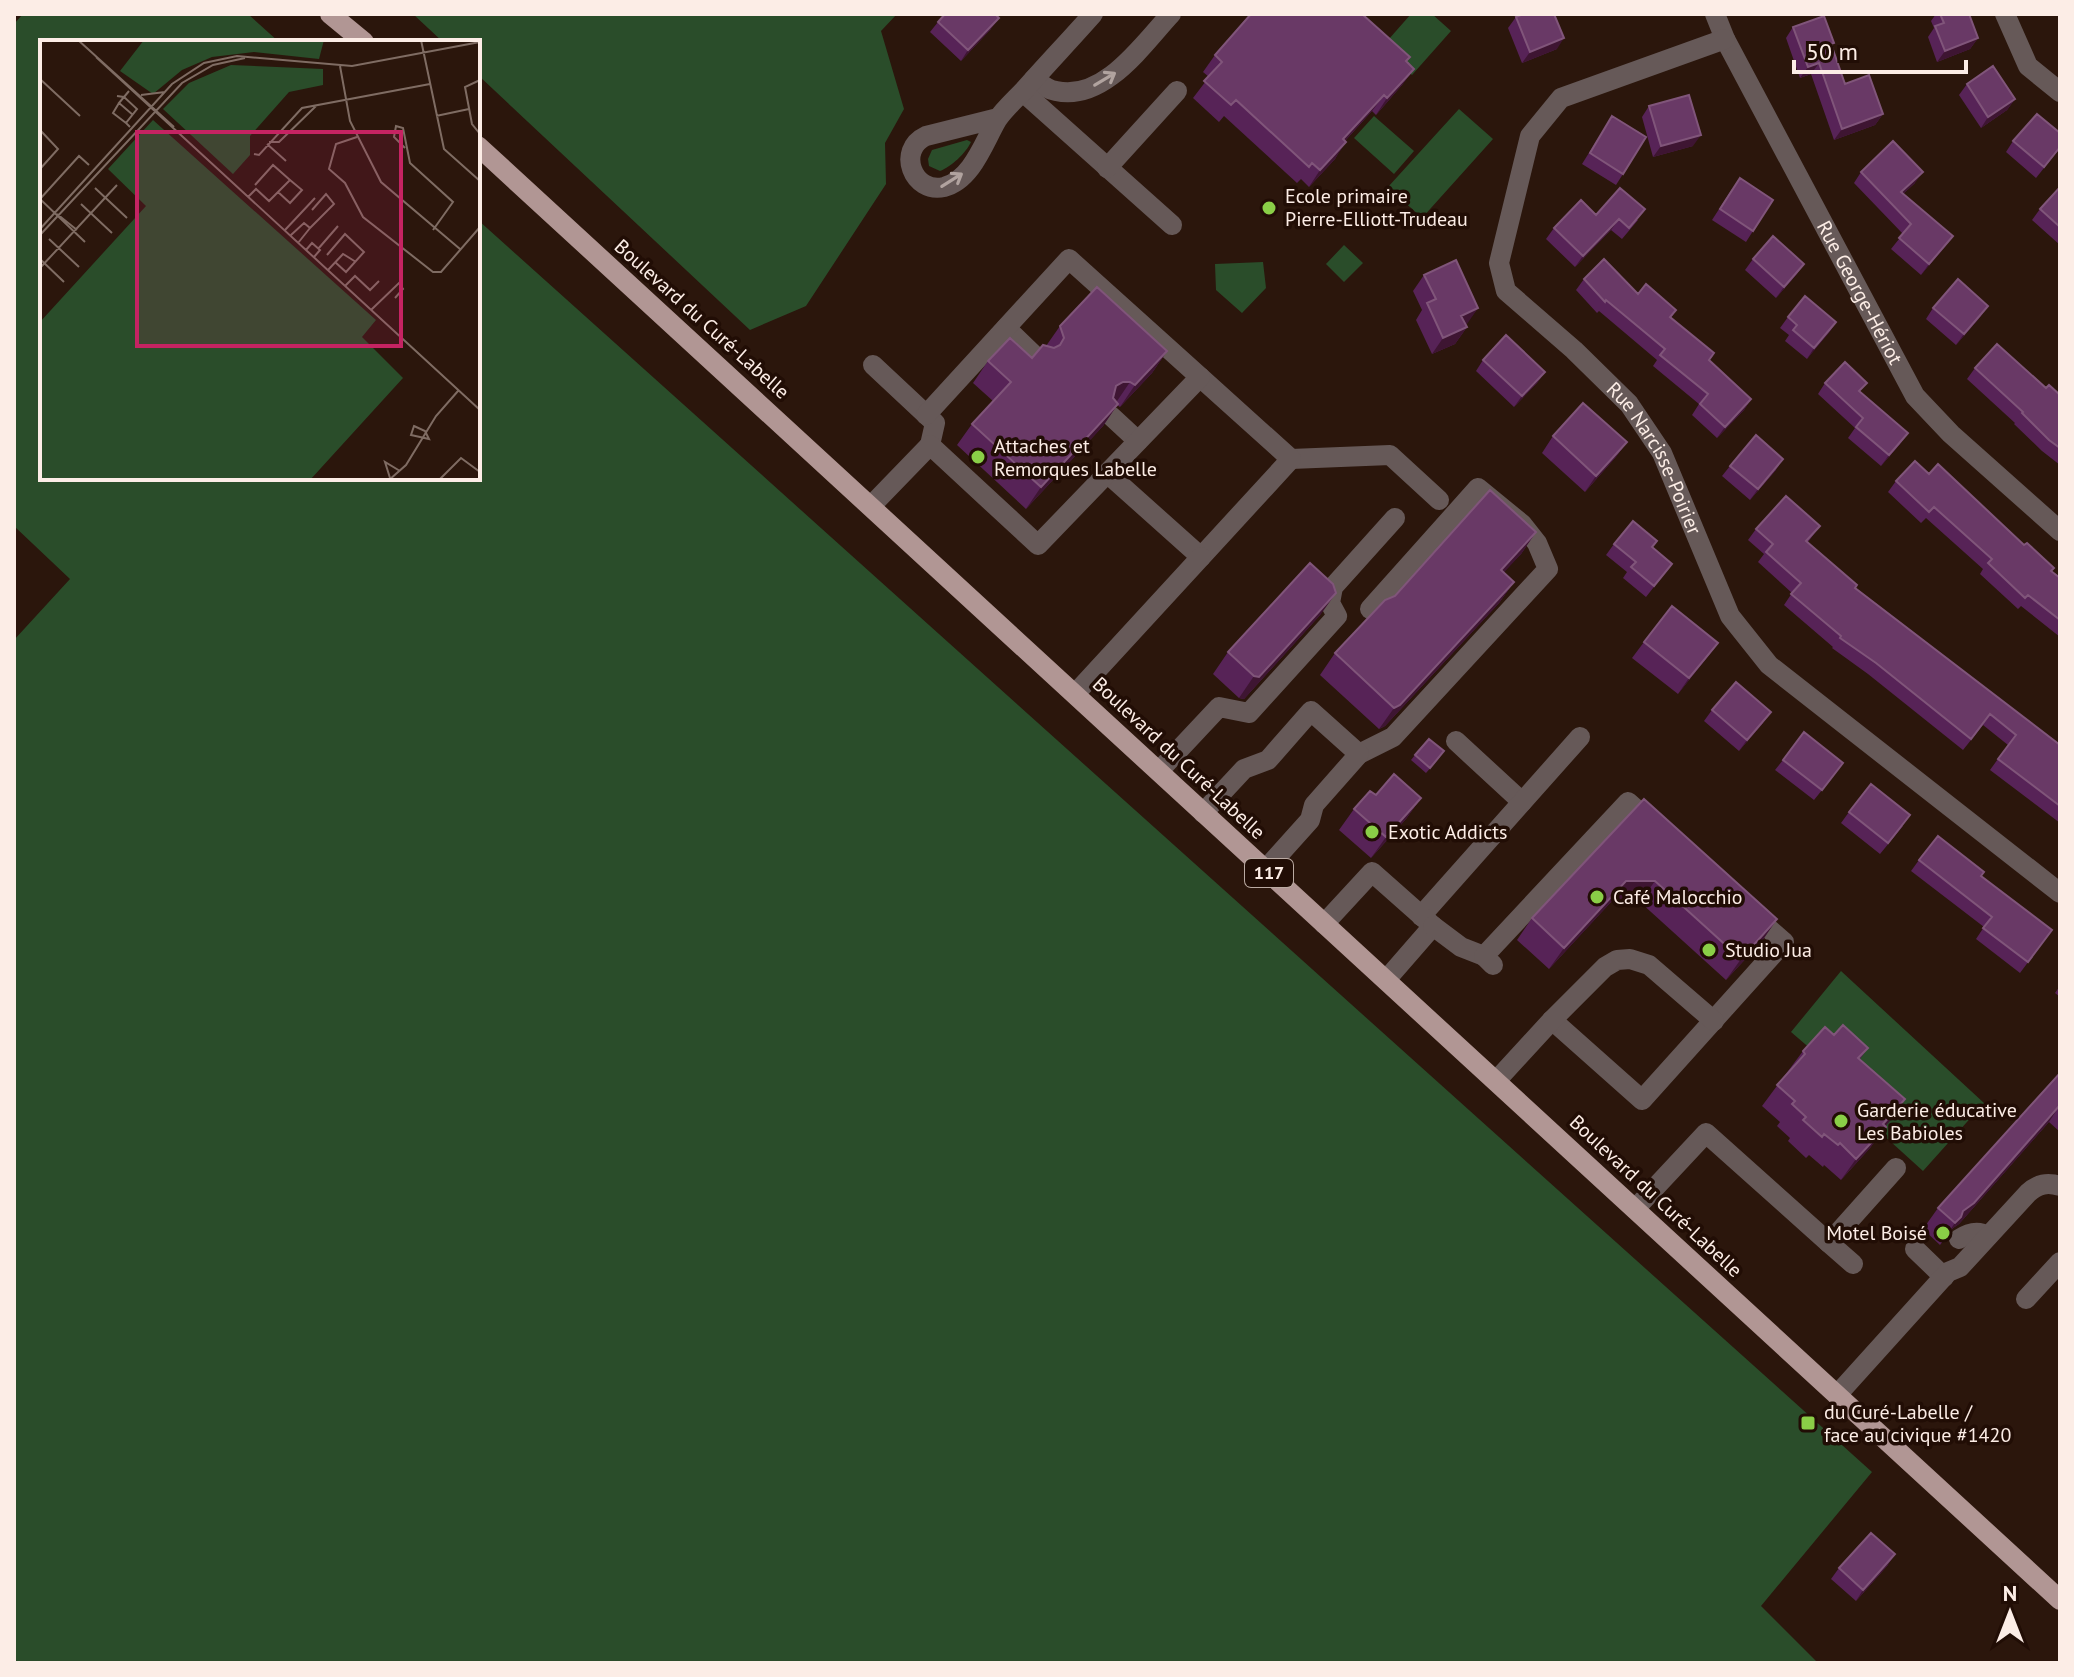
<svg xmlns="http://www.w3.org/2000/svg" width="2074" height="1677" viewBox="0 0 2074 1677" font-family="'PT Sans',sans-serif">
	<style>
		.green { fill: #2a4d2a }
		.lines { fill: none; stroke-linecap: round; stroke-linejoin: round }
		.minor { stroke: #665958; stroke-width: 20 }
		.major { stroke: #b19694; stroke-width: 20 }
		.wall { fill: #572357 }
		.shaded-wall { fill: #3e1532 }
		.building { fill: #693966; stroke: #80557a; stroke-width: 2 }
		.oneway { stroke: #b1a39f }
		.poi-dot { fill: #8ace47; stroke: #210d05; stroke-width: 3 }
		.labels { text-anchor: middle; stroke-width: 7; stroke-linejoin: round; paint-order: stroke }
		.shield { fill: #210d05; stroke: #baaaa2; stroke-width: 2 }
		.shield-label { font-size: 18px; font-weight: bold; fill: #fcede6 }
		.poi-label { font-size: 20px; fill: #fcede6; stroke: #210d05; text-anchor: start }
		.street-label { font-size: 20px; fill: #fcede6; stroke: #210d05 }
		.inset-road { fill: none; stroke: #7f6c63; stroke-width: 2 }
		.view { fill: #c52362; fill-opacity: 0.15; stroke: #c52362; stroke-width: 4 }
		.inset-edge { fill: none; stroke: #fcede6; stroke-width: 4 }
	</style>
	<rect width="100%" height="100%" fill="#2b160c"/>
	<!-- green -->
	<path class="green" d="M23 14H248L279 42H42V478H478V220L1872 1472 1761 1606 1818 1663H14V640L70 579 14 526V24Z
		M413 14H897L881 31 904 109 885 143 886 184 806 306 750 330 478 75V42H443Z
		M1411 14H1432L1451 31 1412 75 1381 48Z
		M1459 109 1493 139 1422 218 1388 187Z
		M1374 116 1414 151 1394 174 1354 138Z
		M967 140 971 142C966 153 951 167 940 171L929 166 928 159 932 150Z
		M1344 245 1363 263 1344 282 1326 264Z
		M1263 262 1266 288 1242 313 1216 290 1215 264Z
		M1841 971 1984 1103 1923 1171 1880 1132 1819 1056 1791 1032Z"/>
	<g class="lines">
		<!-- minor -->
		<g class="minor">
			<path id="s1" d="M1715 14 1725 39 1915 396 1951 434 2060 531"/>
			<path d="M2005 14 2028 66 2060 92"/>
			<path id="s2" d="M1725 39 1561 98 1530 136 1499 263 1506 291 1574 350 1629 404 1662 453 1730 616 1769 665 2060 893"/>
			<path d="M1034 79C1041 84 1048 90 1056 91 1104 102 1143 44 1171 14"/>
			<path d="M1023 92 1172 225"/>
			<path d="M998 118 926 136C896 150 913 194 944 187 972 180 984 142 997 120 1004 109 1017 98 1026 88 1048 63 1071 39 1093 14"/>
			<path d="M1107 168 1177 91"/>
			<path d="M1006 328 1036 357"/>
			<path d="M873 365 935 423 930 445"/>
			<path d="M1111 416 1138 441"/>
			<path d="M1291 459 1390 455 1439 500"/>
			<path d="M1107 473 1201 557 1291 459 1200 377"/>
			<path d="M871 506 930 445 1038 545 1200 377 1069 259 926 415"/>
			<path d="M1075 694 1201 557"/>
			<path d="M1456 741 1522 802"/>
			<path d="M1359 754 1393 737 1548 569 1537 543 1522 524 1478 488 1370 609"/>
			<path d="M1159 771 1219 707 1249 713 1337 616 1330 603 1333 587 1395 518"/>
			<path d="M1203 813 1244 769 1268 760 1311 711 1359 754 1314 805 1310 820 1266 869"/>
			<path d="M1421 916 1580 737"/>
			<path d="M1324 924 1372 872 1433 926 1386 980"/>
			<path d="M1433 926 1461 947 1484 956"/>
			<path d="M1493 965 1484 956 1628 802 1654 825"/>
			<path d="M1552 1020 1642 1100 1784 942 1752 914"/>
			<path d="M1496 1081 1552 1020 1605 967 1617 960 1630 959 1649 965 1714 1021"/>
			<path d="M1635 1209 1706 1133 1829 1243 1896 1168"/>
			<path d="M1959 1239C1968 1233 1978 1230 1988 1236"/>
			<path d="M1829 1243 1853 1264"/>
			<path d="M1915 1249 1944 1277"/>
			<path d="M2026 1299 2060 1262"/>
			<path d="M1837 1395 1948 1272 1960 1267 2028 1193C2038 1184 2047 1182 2060 1186"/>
		</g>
		<!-- major -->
		<path class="major" d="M330 14 364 42
			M478 146 2060 1600"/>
	</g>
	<!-- wall -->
	<path class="wall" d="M1250 14H1362L1410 57 1406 62 1414 69 1402 85 1376 115 1372 111 1345 141 1335 159 1309 187 1301 179 1297 183 1224 116 1219 122 1193 98 1209 77 1203 72 1215 55Z
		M1936 14H1969L1978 38 1970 49 1937 62 1928 37 1934 28 1931 21Z
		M1516 17 1557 49 1522 63 1508 28Z
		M938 22 991 29 961 61 930 32Z
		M1793 27 1832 46 1845 84 1883 114 1875 125 1834 140 1811 74 1800 78 1786 38Z
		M1967 84 2015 99 2007 110 1981 128 1959 95Z
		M1649 106 1693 146 1653 157 1642 117Z
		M1612 116 1623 174 1616 185 1582 164Z
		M2060 133V148L2036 178 2006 152 2013 141Z
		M1861 172 1915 183 1903 194 1953 236 1921 275 1891 249 1903 234 1854 183Z
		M2060 187V245L2032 220 2040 209Z
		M1732 189 1753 231 1746 242 1712 220Z
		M1596 215 1638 220 1622 239 1611 230 1575 267 1546 239 1554 228Z
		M1753 259 1804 264 1796 275 1776 298 1745 270Z
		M1424 275 1478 308 1465 325 1467 327 1455 344 1432 354 1416 320 1422 310 1413 291Z
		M1584 279 1638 294 1676 310 1671 318 1709 360 1751 399 1744 410 1717 438 1692 415 1699 404 1653 366 1657 360 1599 311 1597 313 1576 290Z
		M1933 308 1981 316 1956 345 1926 319Z
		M1788 317 1836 322 1807 359 1785 341 1789 335 1780 328Z
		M1060 326 1167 351 1152 373 1120 407 1117 405 1103 426 1026 509 957 445 972 424 993 401 973 383 988 361 1032 358 1046 346Z
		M1483 360 1545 372 1537 383 1514 407 1476 371Z
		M1975 368 2046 388 2060 395V465L2042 451 2014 424 2015 423 1967 379Z
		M1825 383 1860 392 1900 444 1881 466 1848 438 1855 428 1818 394Z
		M1553 436 1627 442 1615 458 1585 492 1542 453Z
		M1730 466 1776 470 1750 500 1722 476Z
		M1929 474 2060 578V637L2021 606 2018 609 1980 574 1983 569 1926 518 1921 523 1888 492 1896 481Z
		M1820 526 1808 542 1856 588 2060 745V823L1990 770 2008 745 1983 725 1963 750 1868 674 1832 648 1833 647 1784 605 1792 593 1758 562 1764 554 1748 540 1756 529Z
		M1536 532 1521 554 1503 572 1514 582 1499 603 1385 726 1379 729 1320 675 1335 653Z
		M1614 544 1652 548 1672 564 1646 597 1623 578 1627 572 1606 555Z
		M1321 614 1244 699 1239 698 1213 674 1228 652Z
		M1644 642 1718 643 1678 694 1632 658Z
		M1712 710 1763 723 1739 751 1704 721Z
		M1415 755 1440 757 1426 773 1411 760Z
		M1783 760 1835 774 1814 800 1775 770Z
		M1421 798 1406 819 1371 858 1339 830 1354 809Z
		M1644 799 1777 919 1762 941 1726 980 1640 902H1611L1549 969 1517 940 1532 918Z
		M1849 812 1903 826 1880 854 1841 823Z
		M1919 860 1981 876 2052 930 2020 973 1976 939 1984 927 1911 871Z
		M2060 986V997L2055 993Z
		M1834 1035 1868 1048 1860 1059 1905 1099 1870 1148 1841 1180 1824 1165 1823 1167 1809 1155 1806 1158 1788 1141 1790 1138 1777 1126 1780 1122 1762 1106 1803 1051Z
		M2060 1073V1132L2049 1122 1959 1224 1953 1228 1940 1245 1923 1229 1938 1208Z
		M1888 1565 1856 1601 1831 1579 1839 1568Z"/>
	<!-- shaded-wall -->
	<path class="shaded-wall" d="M999 18 991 29 961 61 968 50Z
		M1564 38 1557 49 1522 63 1530 52Z
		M1978 38 1970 49 1937 62 1945 51Z
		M1819 63 1811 74 1800 78 1808 67Z
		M1414 69 1402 85 1376 115 1387 98Z
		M1384 95 1372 111 1331 156 1343 139Z
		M2015 99 2007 110 1981 128 1988 117Z
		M1883 114 1875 125 1834 140 1842 129Z
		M1701 135 1693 146 1653 157 1661 146Z
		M1346 142 1335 159 1309 187 1320 170Z
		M1923 172 1915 183 1893 203 1901 192Z
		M1619 219 1611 230 1575 267 1583 256Z
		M1953 236 1945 247 1921 275 1929 264Z
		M1804 264 1796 275 1776 298 1784 287Z
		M1988 306 1981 316 1956 345 1964 334Z
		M1478 308 1467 324 1450 333 1461 316Z
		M1836 322 1829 333 1807 359 1814 348Z
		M1467 327 1455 344 1432 354 1443 338Z
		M1167 351 1152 373 1120 407 1135 385Z
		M1545 372 1537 383 1514 407 1522 396Z
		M1123 382H1130L1115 404 1108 403 1116 386Z
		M1751 399 1744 410 1717 438 1725 427Z
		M1118 404 1103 426 1026 509 1041 487Z
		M1908 433 1900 444 1881 466 1889 455Z
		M1627 442 1615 458 1585 492 1596 476Z
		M1783 459 1776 470 1750 500 1758 489Z
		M1536 532 1521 554 1486 592 1501 570Z
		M1514 582 1499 603 1385 726 1379 729 1394 708Z
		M1336 593 1321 614 1244 699 1239 698 1254 676Z
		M1718 643 1706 659 1678 694 1689 678Z
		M1771 712 1763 723 1739 751 1747 740Z
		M1421 798 1406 819 1371 858 1386 837Z
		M1626 881H1655L1640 902H1611L1549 969 1564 948Z
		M1777 919 1762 941 1726 980 1741 959Z
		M1905 1099 1890 1121 1868 1145 1883 1124Z
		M2060 1105 2049 1122 1959 1224 1953 1228 1940 1245 1963 1211Z
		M1886 1127 1870 1148 1841 1180 1856 1159Z
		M1895 1554 1888 1565 1856 1601 1863 1590Z"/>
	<!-- building -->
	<path class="building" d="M945 14H995L999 18 968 50 938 22Z
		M1251 14H1362L1410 57 1406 61 1414 69 1387 98 1384 95 1343 139 1346 142 1320 170 1312 163 1309 167 1236 100 1231 105 1204 81 1222 62 1215 55Z
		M1523 14H1554L1564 38 1530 52 1516 17Z
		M1940 14H1969L1978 38 1945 51 1935 26 1944 23Z
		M1824 16 1834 43 1831 44 1845 84 1869 75 1883 114 1842 129 1819 63 1808 67 1793 27Z
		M1993 66 2015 99 1988 117 1967 84Z
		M1689 95 1701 135 1661 146 1649 106Z
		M2037 114 2060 133V147L2044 167 2013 141Z
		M1612 116 1646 137 1623 174 1590 153Z
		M1893 141 1923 172 1901 192 1953 236 1929 264 1899 238 1911 224 1861 172Z
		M1740 178 1773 200 1753 231 1720 209Z
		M2060 187V227L2040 209Z
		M1620 188 1645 209 1629 228 1619 219 1583 256 1554 228 1581 200 1596 215Z
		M1773 236 1804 264 1784 287 1753 259Z
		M1604 259 1638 294 1646 284 1676 310 1670 317 1714 353 1709 360 1751 399 1725 427 1700 404 1708 394 1660 355 1665 349 1606 300 1605 302 1584 279Z
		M1456 260 1478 308 1461 316 1467 327 1443 338 1427 303 1436 299 1424 275Z
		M1958 279 1988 306 1964 334 1933 308Z
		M1097 287 1167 351 1135 385 1130 382H1123L1116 386 1113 398 1118 404 1041 487 972 424 1011 382 988 361 1010 338 1032 358 1043 345 1054 348 1060 345 1064 338 1060 326Z
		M1805 296 1836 322 1814 348 1793 330 1797 325 1788 317Z
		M1506 335 1545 372 1522 396 1483 360Z
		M1997 344 2046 388 2049 385 2060 395V448L2049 440 2022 413 2023 412 1975 368Z
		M1845 362 1867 383 1859 391 1908 433 1889 455 1856 427 1863 418 1825 383Z
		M1583 403 1627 442 1596 476 1553 436Z
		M1756 435 1783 459 1758 489 1730 466Z
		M1915 461 1929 474 1938 464 2024 545 2027 543 2054 568 2051 571 2060 578V620L2028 595 2025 598 1988 563 1992 559 1934 507 1929 512 1896 481Z
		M1490 490 1536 532 1501 570 1514 582 1400 705 1394 708 1335 653 1385 600 1395 596Z
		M1786 496 1820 526 1806 541 1857 585 1855 588 2060 745V806L1998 759 2016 735 1990 714 1971 739 1876 663 1840 638 1841 636 1791 594 1801 583 1766 552 1773 544 1756 529Z
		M1633 521 1657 541 1652 547 1672 564 1654 586 1631 567 1636 562 1614 544Z
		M1310 563 1333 584 1336 593 1259 677 1254 676 1228 652Z
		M1672 606 1718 643 1689 678 1644 642Z
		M1736 682 1771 712 1747 740 1712 710Z
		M1804 732 1843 763 1822 790 1783 760Z
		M1429 739 1444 751 1430 768 1415 755Z
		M1394 774 1421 798 1386 837 1354 809 1370 791 1376 795Z
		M1871 784 1910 815 1888 843 1849 812Z
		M1644 799 1777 919 1741 959 1655 881H1626L1564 948 1532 918Z
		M1938 836 1984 872 1981 876 2052 930 2028 962 1983 928 1992 917 1919 860Z
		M1843 1025 1868 1048 1858 1058 1905 1099 1883 1124 1886 1127 1856 1159 1840 1143 1838 1145 1824 1134 1822 1137 1803 1120 1806 1117 1792 1104 1795 1101 1777 1085 1805 1054 1803 1051 1825 1027 1834 1035Z
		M2060 1073V1105L1974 1203 1963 1211 1961 1217 1955 1223 1938 1208Z
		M1871 1533 1895 1554 1863 1590 1839 1568Z"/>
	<!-- one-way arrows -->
	<defs><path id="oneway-shaft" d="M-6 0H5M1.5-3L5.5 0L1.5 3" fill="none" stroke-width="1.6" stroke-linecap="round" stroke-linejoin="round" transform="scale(2)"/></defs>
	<g class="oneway">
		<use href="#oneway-shaft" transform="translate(1105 79) rotate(-31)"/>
		<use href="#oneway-shaft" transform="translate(952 180) rotate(-32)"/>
	</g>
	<!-- markers -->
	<g class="poi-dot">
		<circle cx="1269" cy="208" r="8"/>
		<circle cx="978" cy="457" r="8"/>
		<circle cx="1372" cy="832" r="8"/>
		<circle cx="1597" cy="897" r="8"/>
		<circle cx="1709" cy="950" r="8"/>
		<circle cx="1841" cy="1121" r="8"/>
		<circle cx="1943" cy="1233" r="8"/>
		<rect x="1800" y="1415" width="16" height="16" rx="4"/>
	</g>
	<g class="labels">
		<!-- shield labels -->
		<rect class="shield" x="1245" y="859" width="48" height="28" rx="6"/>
		<g class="shield-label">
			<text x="1269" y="879">117</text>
		</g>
		<!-- poi labels -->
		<g class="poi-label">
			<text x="1285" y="203">Ecole primaire<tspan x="1285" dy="23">Pierre-Elliott-Trudeau</tspan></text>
			<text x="994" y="453">Attaches et<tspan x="994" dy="23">Remorques Labelle</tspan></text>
			<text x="1388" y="839">Exotic Addicts</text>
			<text x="1613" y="904">Café Malocchio</text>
			<text x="1725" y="957">Studio Jua</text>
			<text x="1857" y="1117">Garderie éducative<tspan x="1857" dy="23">Les Babioles</tspan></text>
			<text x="1927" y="1240" text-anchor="end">Motel Boisé</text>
			<text x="1824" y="1419">du Curé-Labelle /<tspan x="1824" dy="23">face au civique #1420</tspan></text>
		</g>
		<!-- street labels -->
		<g class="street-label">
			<text dy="7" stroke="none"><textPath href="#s1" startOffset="314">Rue George-Hériot</textPath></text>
			<text transform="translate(702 319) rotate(42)" y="7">Boulevard du Curé-Labelle</text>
			<text dy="7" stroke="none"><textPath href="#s2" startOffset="610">Rue Narcisse-Poirier</textPath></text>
			<text transform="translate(1179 758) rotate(43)" y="7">Boulevard du Curé-Labelle</text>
			<text transform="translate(1656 1196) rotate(43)" y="7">Boulevard du Curé-Labelle</text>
		</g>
	</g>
	<!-- overview -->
	<g transform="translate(40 40)">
		<rect width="440" height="440" fill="#2b160c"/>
		<path d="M104 0H284L279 19 214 12 172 17 142 30 113 54 80 31ZM191 25 283 29V45L249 52 210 96V115L193 134 123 69 149 43ZM113 80 336 280 322 297 363 338 270 440H0V282L106 166 68 129Z" fill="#2a4d2a"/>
		<path class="inset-road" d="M38 0 134 87M381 0 404 109 440 141M56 17 440 370M300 26 310 81 341 142 420 209M0 39 40 76M440 40 425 47 432 84 440 94M89 51 84 57 97 69 86 83 90 87M101 55 125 52M77 56 84 57 79 63 93 75M79 63 73 73 86 83M396 76 429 69M0 90 18 109 0 129M317 97 296 104 289 129 305 143 323 177 393 232H401L440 187M229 102H239L276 66M227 104 246 121M365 108 354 97 356 86 363 88 370 123 413 162 393 190M214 114 219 115 262 68 390 44M55 148 87 178M238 152 250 163 262 150 250 140M208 157 216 149 229 161 250 140 233 125 215 145M41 164 72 193M17 174 37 190M270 188 294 164 286 154 272 170M0 189 132 44 164 23 197 16 312 26 440 2M245 190 275 158M0 195 142 43 173 25 205 18M251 195 264 183 270 188 258 203M9 199 39 227M45 202 0 159 39 116 49 125M278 209 298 186M266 210 272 203 280 210 274 217M287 215 305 194 324 212 306 232 295 222M0 219 24 242M0 228 77 145M288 230 303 214 316 222M305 246 315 236 330 250 339 241M331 270 359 243 363 249 355 258M374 386 385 391 389 399 371 395ZM350 438 345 422 360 431M349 440 366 425 396 376 418 351M399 440 421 418 440 432"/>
		<path class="view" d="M97 92H361V306H97Z"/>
		<rect width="440" height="440" class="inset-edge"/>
	</g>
	<!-- border -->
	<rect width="2074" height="1677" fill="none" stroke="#fcede6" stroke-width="32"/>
	<!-- north arrow -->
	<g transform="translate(2010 1613)" stroke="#210d05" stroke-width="6" paint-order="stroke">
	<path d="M0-6L14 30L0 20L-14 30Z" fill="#fcede6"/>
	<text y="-12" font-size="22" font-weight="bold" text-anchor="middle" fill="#fcede6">N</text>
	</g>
	<!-- scale -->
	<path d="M1794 60v12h172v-12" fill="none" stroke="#fcede6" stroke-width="4"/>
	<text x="1806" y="60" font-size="24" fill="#fcede6" stroke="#210d05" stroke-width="6" paint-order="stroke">50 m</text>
</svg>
